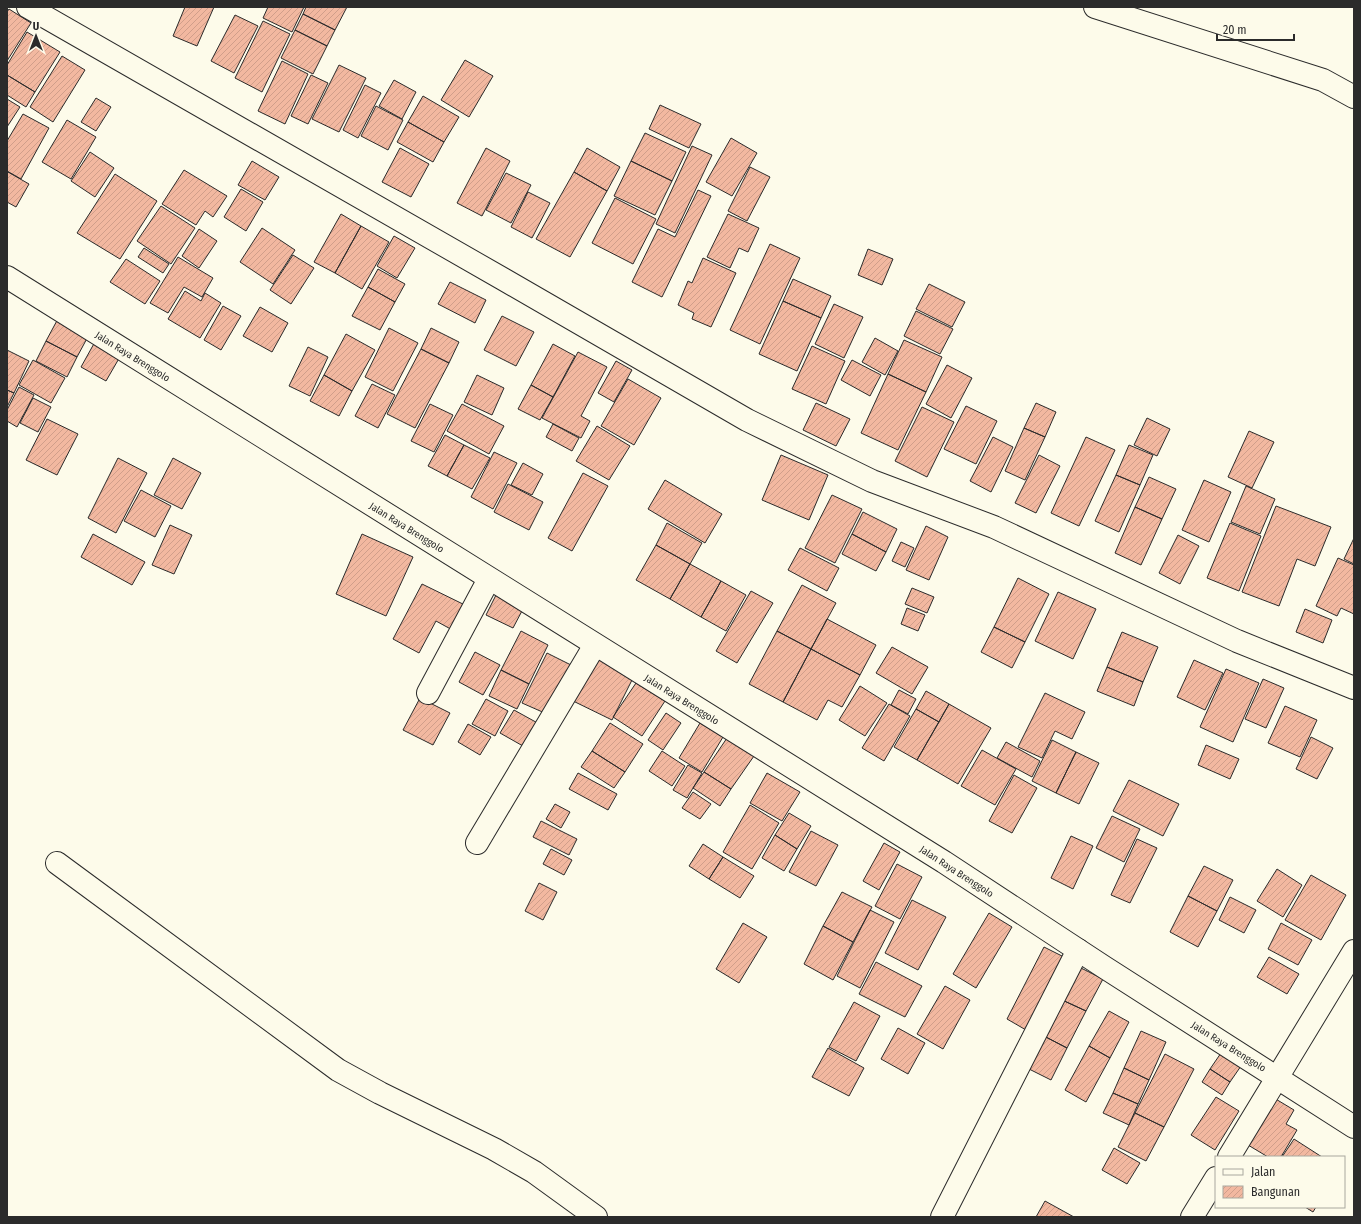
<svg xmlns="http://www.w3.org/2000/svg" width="1361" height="1224" viewBox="0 0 1361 1224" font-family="'Fira Sans Condensed',sans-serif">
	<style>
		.building { fill: url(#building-hatch); stroke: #2b2b2b }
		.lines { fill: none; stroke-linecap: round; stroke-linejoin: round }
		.street-casing { stroke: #2b2b2b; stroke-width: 24 }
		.secondary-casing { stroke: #2b2b2b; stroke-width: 24 }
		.street { stroke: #fdfbea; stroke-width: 22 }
		.secondary { stroke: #fdfbea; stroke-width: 22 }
		.labels { text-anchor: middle; stroke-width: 3; stroke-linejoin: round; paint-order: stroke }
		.street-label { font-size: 10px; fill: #2b2b2b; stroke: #fdfbea }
	</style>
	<defs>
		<pattern id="building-hatch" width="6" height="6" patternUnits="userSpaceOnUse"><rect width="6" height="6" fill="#f2b8a0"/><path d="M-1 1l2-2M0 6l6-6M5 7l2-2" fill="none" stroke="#d09e8a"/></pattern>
	</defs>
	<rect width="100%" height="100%" fill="#fdfbea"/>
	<!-- building -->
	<path class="building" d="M185 7H214L197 46 173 36Z
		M268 7H304L292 32 263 18Z
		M306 7H347L335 30 303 14Z
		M9 9 31 23 7 61V12Z
		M303 14 335 30 327 46 295 30Z
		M235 15 258 26 234 73 211 61Z
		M263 21 290 34 262 92 235 78Z
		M295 30 327 46 313 74 281 58Z
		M27 32 60 52 35 92 7 75V65Z
		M62 56 85 70 53 122 30 107Z
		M465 60 493 76 469 117 441 100Z
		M282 61 308 74 285 124 258 111Z
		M339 65 366 78 339 132 312 119Z
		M7 75 35 92 26 107 7 95Z
		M311 75 328 83 308 124 291 116Z
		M394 80 416 92 402 119 379 106Z
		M365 85 381 93 358 138 343 130Z
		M423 96 459 117 444 142 408 122Z
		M96 98 111 107 96 131 81 122Z
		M7 99 20 107 7 127Z
		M660 105 701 124 689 148 649 129Z
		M376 106 403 120 388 150 361 136Z
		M23 114 49 128 21 179 7 171V141Z
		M67 120 96 137 71 179 42 162Z
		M408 122 444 142 433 162 397 142Z
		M645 133 686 152 672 181 631 161Z
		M731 138 757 153 732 196 706 182Z
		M692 146 712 155 675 233 656 224Z
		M400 148 429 164 411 197 382 182Z
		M486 148 510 161 482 216 457 203Z
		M587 148 620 167 607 191 574 172Z
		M90 152 114 168 95 197 71 181Z
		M252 161 279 177 265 200 238 185Z
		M631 161 672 181 655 215 614 196Z
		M750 167 770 177 747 221 728 211Z
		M184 170 227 196 213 217 205 211 196 225 162 204Z
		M8 172 29 184 16 207 7 202V174Z
		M574 172 607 191 570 257 536 239Z
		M506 173 531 185 511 223 486 210Z
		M115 174 157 201 120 259 77 233Z
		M241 189 263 202 246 231 224 217Z
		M698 190 711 196 662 297 632 282 658 229 675 237Z
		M528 192 550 203 532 238 511 227Z
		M615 198 656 219 633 264 592 243Z
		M161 206 195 228 171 264 137 241Z
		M341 214 361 226 335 273 314 262Z
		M728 214 759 228 748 252 739 248 730 268 707 257Z
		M361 226 389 242 362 289 335 273Z
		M262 228 295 250 273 284 240 262Z
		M199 229 217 241 199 268 182 256Z
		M394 236 415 248 397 278 377 266Z
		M770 244 800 258 760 344 730 330Z
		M144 248 169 264 163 273 138 257Z
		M868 249 893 259 882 285 858 275Z
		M293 255 314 268 291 304 270 290Z
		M178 257 213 278 202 297 184 287 168 313 150 303Z
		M703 258 736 273 711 327 692 319 694 313 678 305 688 281 692 283Z
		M126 259 160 281 145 304 110 282Z
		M378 269 405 284 395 302 368 287Z
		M793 279 831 296 821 318 783 301Z
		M450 282 486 300 475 323 438 304Z
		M929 284 965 302 952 327 916 309Z
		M368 287 395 302 380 330 352 316Z
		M185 291 201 301 205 293 221 303 200 338 168 319Z
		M783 301 821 318 797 371 759 354Z
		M834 304 863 317 844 358 815 344Z
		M223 306 241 316 221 350 204 340Z
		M260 307 288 323 272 352 243 336Z
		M916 311 953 329 940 354 904 336Z
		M60 315 91 331 77 357 46 341Z
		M502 316 534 332 516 366 484 350Z
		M389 328 418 343 393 391 365 377Z
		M431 328 459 342 449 363 421 349Z
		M346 334 375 350 352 391 324 375Z
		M875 338 898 351 885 375 862 362Z
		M96 340 121 355 106 381 81 367Z
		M904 340 942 357 926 392 888 374Z
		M46 341 77 357 67 377 36 361Z
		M553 344 575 356 553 397 531 385Z
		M812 346 845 361 826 404 792 389Z
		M308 347 328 357 310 396 289 386Z
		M421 349 449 363 415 428 387 414Z
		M7 350 29 361 14 393 7 390Z
		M578 352 607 367 581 416 590 421 581 438 542 418Z
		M33 360 65 378 51 403 19 385Z
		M852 360 881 375 870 396 841 380Z
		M616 361 632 370 614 402 598 393Z
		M947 365 972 378 951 418 926 404Z
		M888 374 926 392 898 450 861 433Z
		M324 375 352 391 339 416 310 401Z
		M477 375 504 388 492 415 464 402Z
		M628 379 661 398 634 445 601 426Z
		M372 384 395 395 378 428 355 416Z
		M531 385 553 397 540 420 518 409Z
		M19 387 34 395 17 427 7 421V410Z
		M7 390 14 393 7 407Z
		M33 398 51 407 38 432 20 423Z
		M816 403 850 419 836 446 803 430Z
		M1036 403 1056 412 1045 437 1024 428Z
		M430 404 453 415 434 452 411 441Z
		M462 404 504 426 489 454 447 431Z
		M966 406 997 421 976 464 944 449Z
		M922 407 954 422 927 477 895 461Z
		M1147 418 1170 429 1157 456 1134 445Z
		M47 419 78 434 57 475 26 460Z
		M553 424 579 438 572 451 546 437Z
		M597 426 630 446 609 480 576 461Z
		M1024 428 1045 437 1025 480 1005 471Z
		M1249 431 1274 442 1252 488 1228 477Z
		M445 435 464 445 447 476 428 466Z
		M993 437 1013 447 991 492 970 481Z
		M1086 437 1115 450 1079 526 1051 513Z
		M464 445 490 458 472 489 447 476Z
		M1129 445 1153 455 1140 485 1116 475Z
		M494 452 517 463 493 509 471 497Z
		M781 455 828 475 809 520 762 500Z
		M1039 455 1060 466 1036 513 1015 503Z
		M118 458 147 473 116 533 88 518Z
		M173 458 201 473 182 509 154 495Z
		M523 463 543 474 532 495 511 485Z
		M583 473 608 486 572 551 548 538Z
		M1116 475 1140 485 1119 532 1095 521Z
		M1149 477 1176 489 1162 519 1135 507Z
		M665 480 722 514 705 543 648 509Z
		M1204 480 1231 492 1209 542 1182 530Z
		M508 484 543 502 529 530 494 512Z
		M1246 486 1275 499 1260 534 1231 522Z
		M141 490 171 506 155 537 124 521Z
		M832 495 862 509 835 563 805 548Z
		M1276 506 1331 527 1315 566 1297 559 1279 606 1242 592Z
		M1135 507 1162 519 1141 565 1115 553Z
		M863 512 897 529 886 552 852 534Z
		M667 523 702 543 690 564 656 545Z
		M1230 523 1261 536 1239 591 1207 578Z
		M170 525 192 535 174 574 152 565Z
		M926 526 948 537 929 580 906 570Z
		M93 534 145 562 132 585 81 557Z
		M362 534 413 557 386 616 336 594Z
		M852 534 886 552 876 571 842 554Z
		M1178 535 1199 546 1180 584 1159 573Z
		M1354 538V564L1344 559Z
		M901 542 914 548 905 567 892 561Z
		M656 545 690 564 670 599 636 580Z
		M800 548 839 568 827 591 788 570Z
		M1338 558 1354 565V614L1341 608 1337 616 1316 606Z
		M690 564 721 581 701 617 670 599Z
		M1018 578 1049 594 1025 642 994 627Z
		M721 581 746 595 726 631 701 617Z
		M422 584 469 607 456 632 436 621 419 653 393 639Z
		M802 585 836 603 811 649 777 631Z
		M912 588 934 597 927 613 905 604Z
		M751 591 773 603 737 663 716 651Z
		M1058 592 1096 609 1073 659 1035 641Z
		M496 595 523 609 513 628 486 615Z
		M907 608 925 615 918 631 901 624Z
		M1305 609 1332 620 1323 643 1296 632Z
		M827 619 876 645 860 675 811 649Z
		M994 627 1025 642 1012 668 981 652Z
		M521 631 548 645 529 684 501 670Z
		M777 631 811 649 783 702 749 684Z
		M1122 632 1158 647 1143 682 1107 667Z
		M892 647 928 667 912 694 876 673Z
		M811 649 860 675 842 707 828 700 817 720 783 702Z
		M475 652 500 665 483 695 459 682Z
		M547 653 571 665 547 714 522 703Z
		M591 655 634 676 612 720 569 699Z
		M1194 660 1223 673 1205 710 1177 697Z
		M1107 667 1143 682 1134 706 1097 691Z
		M1226 669 1259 683 1233 742 1200 727Z
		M501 670 529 684 517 709 489 696Z
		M1263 679 1284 688 1266 728 1245 719Z
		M636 683 665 701 642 736 613 717Z
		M860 686 887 703 865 736 839 720Z
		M899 690 916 699 908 714 891 705Z
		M926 691 949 704 939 722 916 709Z
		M1045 693 1085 712 1072 739 1055 731 1042 758 1018 747Z
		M420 698 450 713 433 745 403 730Z
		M486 699 508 711 495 736 472 724Z
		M889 704 910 716 884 761 862 748Z
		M949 704 991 728 958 784 917 760Z
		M1285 706 1317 720 1300 757 1268 743Z
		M916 709 939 722 917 760 894 747Z
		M514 710 543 726 530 750 500 733Z
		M666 713 681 723 663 750 648 740Z
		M610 723 643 744 625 772 592 751Z
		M700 723 723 737 702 772 679 758Z
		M468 724 491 737 480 755 458 742Z
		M1311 737 1333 748 1317 779 1296 769Z
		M727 738 754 756 731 789 704 772Z
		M1052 740 1076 752 1056 793 1032 781Z
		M1006 742 1040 761 1032 777 997 758Z
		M1206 745 1239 759 1230 779 1198 765Z
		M982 750 1016 769 995 805 961 786Z
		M592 751 625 772 614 788 581 767Z
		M662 751 685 766 672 786 649 771Z
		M1076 752 1099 763 1079 804 1056 793Z
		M688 765 702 773 687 798 673 790Z
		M704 772 731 789 720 806 693 788Z
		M578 773 617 794 608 810 569 789Z
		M767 773 800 792 782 821 750 803Z
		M1014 775 1037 788 1012 833 989 821Z
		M1129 780 1179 804 1163 836 1113 811Z
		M693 792 711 804 700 819 682 808Z
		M555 804 570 812 561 828 546 819Z
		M750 805 779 823 752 869 723 852Z
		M789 813 811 826 797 849 775 835Z
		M1112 816 1140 829 1124 862 1096 848Z
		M541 821 577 839 569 855 533 837Z
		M811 831 838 845 816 886 789 872Z
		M775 835 797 849 784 871 762 858Z
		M1071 836 1093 846 1073 889 1051 878Z
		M1137 839 1157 848 1130 903 1111 895Z
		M884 843 900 852 879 890 863 881Z
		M703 844 723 857 709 879 689 866Z
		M551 849 572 860 564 875 543 864Z
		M723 857 754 876 740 898 709 879Z
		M897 864 922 877 900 919 875 906Z
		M1204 866 1233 880 1217 911 1188 896Z
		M1277 869 1302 885 1283 917 1257 901Z
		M1311 875 1346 895 1321 940 1285 920Z
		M539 883 557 892 543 920 525 911Z
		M842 892 872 907 853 942 823 926Z
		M1188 896 1217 911 1198 947 1170 932Z
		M1230 897 1256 910 1244 933 1219 920Z
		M912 900 946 917 918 970 885 953Z
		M870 910 894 922 860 988 837 976Z
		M989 913 1012 927 976 988 953 974Z
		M743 923 767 937 739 983 716 969Z
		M1281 923 1312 940 1298 965 1268 949Z
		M823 926 853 942 833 980 804 964Z
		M1044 947 1064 957 1026 1030 1007 1019Z
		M1269 957 1299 974 1287 994 1257 977Z
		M876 962 922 986 905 1017 859 994Z
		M1077 966 1103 979 1086 1011 1060 999Z
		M945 986 970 1000 943 1049 917 1034Z
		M1060 999 1086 1011 1067 1048 1042 1035Z
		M854 1002 880 1016 856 1061 829 1047Z
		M1109 1011 1129 1022 1110 1058 1089 1046Z
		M898 1028 925 1043 908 1074 881 1059Z
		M1141 1031 1166 1042 1149 1080 1124 1068Z
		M1042 1035 1067 1048 1051 1080 1025 1067Z
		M1089 1046 1110 1058 1086 1102 1065 1090Z
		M828 1048 864 1068 849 1096 812 1077Z
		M1221 1053 1241 1066 1230 1082 1210 1069Z
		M1165 1054 1194 1069 1164 1127 1135 1113Z
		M1124 1068 1149 1080 1138 1104 1113 1093Z
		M1210 1069 1230 1082 1222 1095 1202 1082Z
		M1113 1093 1138 1104 1129 1125 1103 1113Z
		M1269 1095 1294 1110 1286 1124 1297 1130 1281 1157H1268L1248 1145Z
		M1216 1097 1239 1111 1215 1150 1191 1135Z
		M1135 1113 1164 1127 1146 1161 1118 1147Z
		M1294 1139 1322 1157H1282Z
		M1114 1148 1140 1163 1127 1184 1102 1170Z
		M1045 1201 1074 1217H1036Z
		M1305 1207H1316L1313 1212Z"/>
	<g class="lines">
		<defs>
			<path id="street" d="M28 7 503 279 747 420 872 481 994 527 1237 641 1354 688
				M1095 7 1323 80 1354 97
				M428 693 489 579
				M477 843 595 645
				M57 863 338 1070 380 1093 494 1149 534 1172 596 1217
				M1229 1157 1354 951
				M942 1217 1078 950
				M1192 1217 1216 1178"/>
			<path id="secondary" d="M7 277 944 862 1104 967 1354 1127"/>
		</defs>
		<!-- street casing -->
		<use href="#street" class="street-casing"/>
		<!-- secondary casing -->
		<use href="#secondary" class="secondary-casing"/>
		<!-- street -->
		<use href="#street" class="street"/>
		<!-- secondary -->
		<use href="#secondary" class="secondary"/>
	</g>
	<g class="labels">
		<!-- street labels -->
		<g class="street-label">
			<text transform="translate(133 356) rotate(32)" y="4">Jalan Raya Brenggolo</text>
			<text transform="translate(407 527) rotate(32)" y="4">Jalan Raya Brenggolo</text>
			<text transform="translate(682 699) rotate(32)" y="4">Jalan Raya Brenggolo</text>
			<text transform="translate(957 871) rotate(33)" y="4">Jalan Raya Brenggolo</text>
			<text transform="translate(1229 1046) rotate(32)" y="4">Jalan Raya Brenggolo</text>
		</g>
	</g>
	<!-- border -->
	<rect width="1361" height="1224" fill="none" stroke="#2b2b2b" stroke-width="16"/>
	<!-- legend -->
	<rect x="1215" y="1156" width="130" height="52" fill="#fdfbea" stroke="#a9a89e"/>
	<rect x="1223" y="1169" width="20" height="6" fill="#fdfbea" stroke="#a9a89e"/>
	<text x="1251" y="1176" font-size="12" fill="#2b2b2b">Jalan</text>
	<rect x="1223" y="1186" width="20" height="12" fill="url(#building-hatch)" stroke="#a9a89e"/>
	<text x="1251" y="1196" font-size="12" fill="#2b2b2b">Bangunan</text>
	<!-- north arrow -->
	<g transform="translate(36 36)" stroke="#fdfbea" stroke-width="3" paint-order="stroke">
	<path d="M0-3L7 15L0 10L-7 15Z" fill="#2b2b2b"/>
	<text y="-6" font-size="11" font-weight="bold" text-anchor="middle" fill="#2b2b2b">U</text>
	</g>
	<!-- scale -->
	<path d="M1217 34v6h77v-6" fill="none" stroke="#2b2b2b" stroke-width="2"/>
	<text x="1223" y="34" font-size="12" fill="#2b2b2b" stroke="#fdfbea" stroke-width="3" paint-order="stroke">20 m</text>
</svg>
